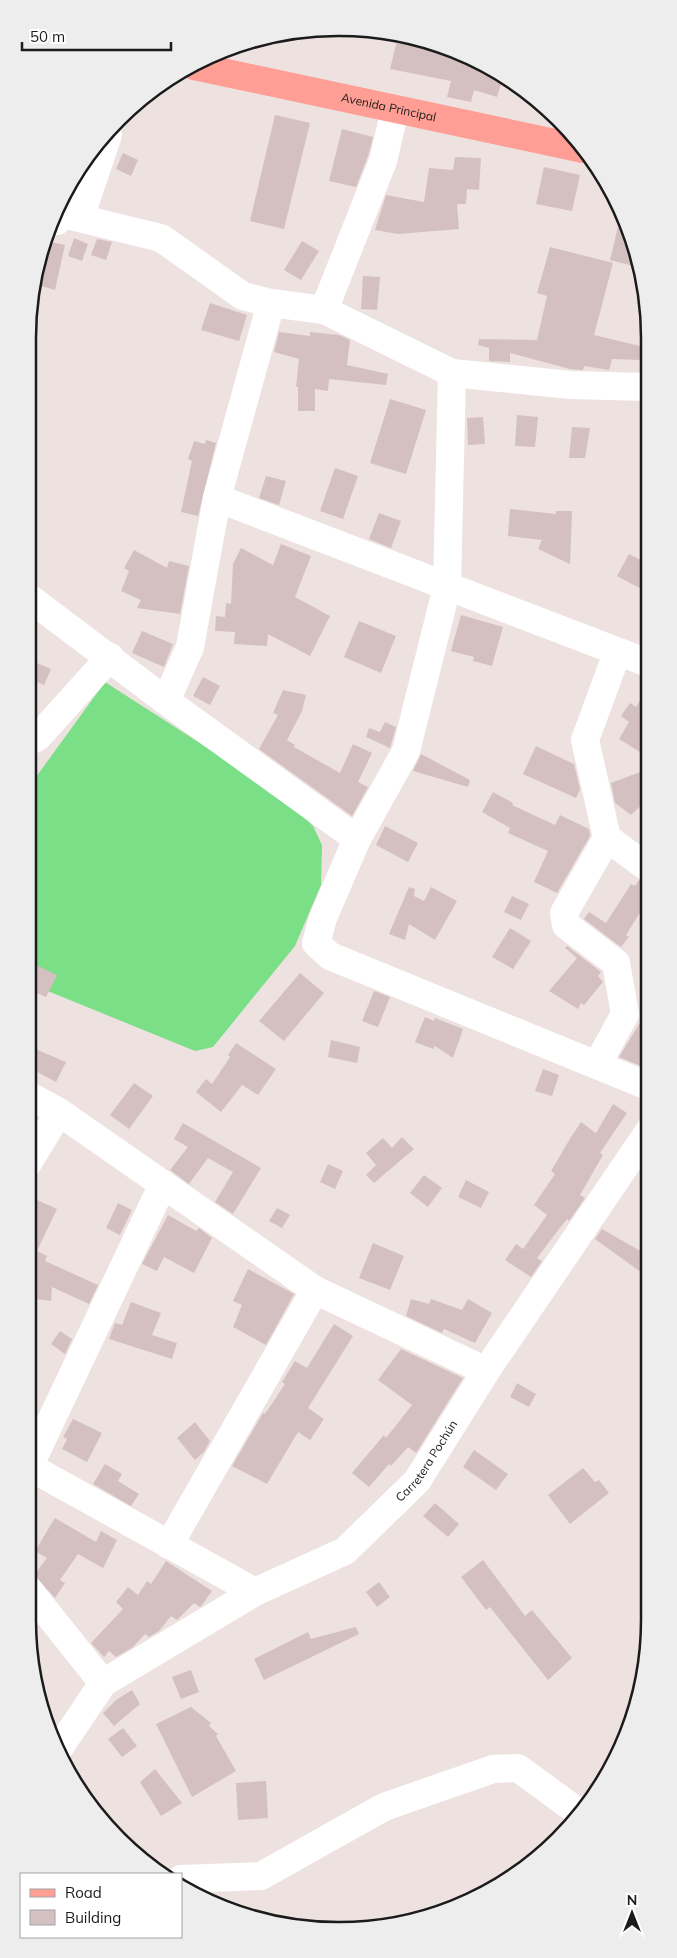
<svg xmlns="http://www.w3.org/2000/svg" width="677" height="1958" viewBox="0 0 677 1958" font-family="Mulish,sans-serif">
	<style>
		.pitch { fill: #7bdf88 }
		.building { fill: #d4c0c1 }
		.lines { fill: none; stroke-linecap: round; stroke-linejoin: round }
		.minor { stroke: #fff; stroke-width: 28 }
		.major { stroke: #fe9e94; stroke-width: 28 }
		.labels { text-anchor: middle; stroke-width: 5; stroke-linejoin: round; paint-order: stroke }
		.street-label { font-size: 12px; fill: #1b1b1b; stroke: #fff }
		.rim { fill: none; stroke: #1b1b1b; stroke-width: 2.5 }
	</style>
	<rect width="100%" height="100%" fill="#ede2e0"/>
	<!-- pitch -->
	<path class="pitch" d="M105 682 282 796 313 826 322 845 321 885 295 946 213 1047 195 1051 28 983V788Z"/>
	<!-- building -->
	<path class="building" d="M398 37 419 38 480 63 478 71 503 78 497 97 474 90 471 102 447 97 451 81 390 69Z
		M275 115 310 123 284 229 250 221Z
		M342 129 373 137 368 156 356 187 329 181Z
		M123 153 138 160 131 176 116 169Z
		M455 157 481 158 479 190 467 189 466 204H457L459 229 398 234 375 230 386 195 424 202 429 168 453 170Z
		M544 167 580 175 572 211 536 204Z
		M621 214 633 254 637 267 610 260Z
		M74 238 88 244 82 261 68 256Z
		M97 239 112 242 106 260 91 255Z
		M302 241 319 251 301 280 284 270Z
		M52 242 65 245 55 290 41 286Z
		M550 247 613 263 594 335 640 346V360L612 359 609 370 584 366 583 370 570 369 510 353V362L489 361V348L478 345 479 339 537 340 547 296 537 293Z
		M363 276 380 277 377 310 361 309Z
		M210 303 247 315 239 341 201 330Z
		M279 332 310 336V332L339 335 350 340 347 365 388 374 386 385 329 379 328 391 315 389V411H298V387H296L299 359 274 352Z
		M390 399 426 410 406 474 370 463Z
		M517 415 538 417 535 447 515 446Z
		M483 417 485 444 468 445 467 418Z
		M572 427 590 428 585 458H569Z
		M206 440 216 443 198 516 181 512 192 461 188 459 194 441 205 444Z
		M335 468 358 476 343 519 320 511Z
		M266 476 286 481 279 505 259 498Z
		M510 509 556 514V511H572L570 564 538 549 542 540 508 536Z
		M379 513 401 521 391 548 369 539Z
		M281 544 311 556 295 597 330 616 310 656 268 634 267 646 234 644 235 632 215 631 216 616 225 617 226 603 231 604 233 564 241 548 273 565Z
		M134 550 167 568 169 561 189 566 180 614 137 608 141 600 121 591 129 571 124 568Z
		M629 554 647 563V592L617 576Z
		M461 615 503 627 492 666 473 661 474 657 451 651Z
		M359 621 396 636 381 673 344 657Z
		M142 631 173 644 164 667 132 653Z
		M37 663 51 669 44 685 30 679Z
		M203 677 220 686 210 705 193 696Z
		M648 688V757L619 739 629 722 621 716 630 703 636 707Z
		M283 690 306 695 302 711 287 740 295 745 294 747 340 773 353 744 372 753 358 782 368 787 352 816 259 749 278 715 273 713Z
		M385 722 396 727 390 748 366 737 369 728 380 732Z
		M536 746 574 764 580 789 576 798 523 774Z
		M421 754 470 780 468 787 413 771Z
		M648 769V799L631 815 615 803 611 783Z
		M493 792 513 803 512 805 555 825 560 815 589 829 590 836 557 893 534 882 548 851 508 833 510 828 482 812Z
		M385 826 418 843 408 862 376 845Z
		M639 880 648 883V900L626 935 629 937 621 947 584 919 589 912 606 923 631 884 635 886Z
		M409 887 415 889 414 896 424 901 431 887 457 901 435 940 409 924 405 940 389 934Z
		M512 896 529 904 521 920 504 912Z
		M510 928 531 941 513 969 492 957Z
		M567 946 601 972 598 976 603 982 584 1005 581 1003 578 1009 549 991 577 958 565 948Z
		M28 961 57 975 46 997 28 989Z
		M300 973 324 993 284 1041 259 1021Z
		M374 991 390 997 378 1027 362 1021Z
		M648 1010V1069L619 1057Z
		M425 1017 434 1021 435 1018 463 1029 453 1058 435 1046 433 1049 415 1042Z
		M331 1040 360 1047 357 1063 328 1057Z
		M236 1043 276 1069 258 1095 242 1085 221 1112 196 1092 206 1079 212 1084 230 1057 228 1055Z
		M28 1046 66 1062 56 1082 28 1067Z
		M543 1069 559 1075 552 1096 535 1091Z
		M134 1083 153 1096 129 1129 110 1115Z
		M613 1104 627 1113 600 1153 603 1155 580 1195 585 1198 569 1221 567 1219 559 1229 537 1258 542 1261 531 1277 505 1260 516 1244 523 1249 547 1215 534 1205 555 1174 551 1171 571 1137 581 1122 596 1133Z
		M183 1123 261 1168 233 1214 215 1202 233 1172 208 1158 189 1184 170 1170 188 1147 174 1139Z
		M402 1137 414 1149 374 1183 366 1175 376 1165 366 1153 383 1138 392 1148Z
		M328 1164 343 1171 335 1189 320 1182Z
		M424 1175 442 1188 428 1207 410 1193Z
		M466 1180 489 1192 481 1208 458 1197Z
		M28 1196 57 1209 37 1251 47 1256 45 1261 98 1285 89 1304 52 1287 51 1301 28 1298Z
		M118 1203 132 1210 120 1235 106 1228Z
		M277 1208 290 1215 282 1228 269 1221Z
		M168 1215 196 1231 199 1228 212 1238 194 1273 164 1257 157 1271 142 1264Z
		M602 1229 649 1256V1278L595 1239Z
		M373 1243 404 1256 390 1290 359 1278Z
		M248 1269 294 1294 266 1345 233 1327 242 1305 233 1301Z
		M411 1299 429 1304 431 1299 462 1310 468 1299 492 1313 475 1343 444 1329 442 1333 406 1316Z
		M131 1302 161 1313 152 1335 177 1343 172 1359 109 1339 115 1323 122 1325Z
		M334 1324 353 1336 308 1408 324 1419 310 1440 298 1432 267 1484 232 1466 263 1413 265 1414 285 1384 282 1382 295 1361 307 1368Z
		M60 1331 72 1339 65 1354 51 1344Z
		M401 1349 463 1378 416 1453 408 1447 391 1466 389 1464 369 1487 352 1473 384 1435 386 1438 412 1405 378 1380Z
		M517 1383 536 1394 529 1407 510 1397Z
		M73 1419 102 1433 87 1462 62 1449 67 1439 63 1437Z
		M195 1422 210 1441 204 1452 195 1460 177 1438Z
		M474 1450 508 1474 496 1490 463 1467Z
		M105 1464 122 1474 118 1481 139 1494 131 1506 93 1484Z
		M583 1468 595 1482 599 1480 609 1493 570 1524 548 1495Z
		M435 1503 459 1524 448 1537 423 1516Z
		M55 1518 96 1542 101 1531 117 1540 103 1568 78 1554 60 1580 65 1583 55 1598 34 1575 47 1558 35 1551Z
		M483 1560 525 1616 532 1610 572 1658 548 1680 490 1607 486 1610 461 1577Z
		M166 1561 212 1591 202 1605 200 1607 194 1603 177 1620 171 1616 159 1631 149 1637 145 1634 133 1647 116 1657 109 1651 104 1657 91 1643 123 1609 116 1602 128 1587 138 1595 147 1581 151 1584Z
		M379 1582 390 1597 377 1607 366 1592Z
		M356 1627 359 1634 264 1680 254 1659 308 1632 311 1639Z
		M191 1670 199 1692 181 1699 172 1677Z
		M132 1690 140 1704 114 1726 103 1713 116 1700Z
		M191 1707 211 1723 209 1726 218 1734 216 1736 236 1771 192 1797 156 1724Z
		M123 1728 137 1746 122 1757 108 1739Z
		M155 1769 182 1803 161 1816 140 1782Z
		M266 1781 268 1818 238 1820 236 1783Z"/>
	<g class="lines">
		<!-- minor -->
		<g class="minor">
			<path d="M80 218 108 135"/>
			<path d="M57 221 62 214 161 238 243 296 271 303 324 310 452 373 570 385 647 387"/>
			<path d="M324 310 383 161 395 110"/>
			<path d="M452 373 447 587 406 751 357 839 323 918 316 943 330 956 648 1086"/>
			<path d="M217 498 648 663"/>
			<path d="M28 597 166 701 357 839"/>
			<path d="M617 653 585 740 607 838 648 868"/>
			<path d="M166 701 190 647 217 498 271 303"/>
			<path d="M28 742 38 737 110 657"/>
			<path d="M597 1065 625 1014 616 963 566 925 564 913 607 838"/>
			<path d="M28 1095 59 1112 315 1290 486 1371"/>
			<path d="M28 1163 59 1112"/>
			<path d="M28 1466 255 1592"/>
			<path d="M29 1467 163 1184"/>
			<path d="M169 1545 315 1290"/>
			<path d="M28 1589 103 1683"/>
			<path id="s1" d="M58 1750 103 1683 255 1592 345 1551 417 1481 486 1371 649 1131"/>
			<path d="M181 1879 261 1876 384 1807 493 1769 518 1768 578 1812"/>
		</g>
		<!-- major -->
		<path class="major" id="s2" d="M194 66 583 149"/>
	</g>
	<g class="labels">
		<!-- street labels -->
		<g class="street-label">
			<text dy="4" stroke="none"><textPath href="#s2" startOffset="199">Avenida Principal</textPath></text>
			<text dy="4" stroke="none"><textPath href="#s1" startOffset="479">Carretera Pochún</textPath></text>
		</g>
	</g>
	<!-- crop -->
	<path d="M0 0H677V1958H0ZM338 36H339A302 302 0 0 1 641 338V1620A302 302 0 0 1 339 1922H338A302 302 0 0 1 36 1620V338A302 302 0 0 1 338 36Z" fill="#ededed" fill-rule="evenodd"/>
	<path class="rim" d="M338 36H339A302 302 0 0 1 641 338V1620A302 302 0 0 1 339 1922H338A302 302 0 0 1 36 1620V338A302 302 0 0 1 338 36Z"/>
	<!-- legend -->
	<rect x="20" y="1873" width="162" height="65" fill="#ffffff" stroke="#a4a4a4"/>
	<rect x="30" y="1889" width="25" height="8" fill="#fe9e94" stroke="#a4a4a4"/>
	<text x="65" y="1898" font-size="15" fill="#1b1b1b">Road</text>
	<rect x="30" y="1910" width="25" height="15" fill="#d4c0c1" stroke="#a4a4a4"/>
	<text x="65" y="1923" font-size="15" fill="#1b1b1b">Building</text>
	<!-- north arrow -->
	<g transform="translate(632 1913)" stroke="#ffffff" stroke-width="4" paint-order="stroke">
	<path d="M0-4L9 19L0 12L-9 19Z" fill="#1b1b1b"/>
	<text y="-8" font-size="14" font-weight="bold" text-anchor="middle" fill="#1b1b1b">N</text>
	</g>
	<!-- scale -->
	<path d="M22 42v8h149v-8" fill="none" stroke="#1b1b1b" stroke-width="2.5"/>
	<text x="30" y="42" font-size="15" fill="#1b1b1b" stroke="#ffffff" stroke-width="4" paint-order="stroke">50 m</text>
</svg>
